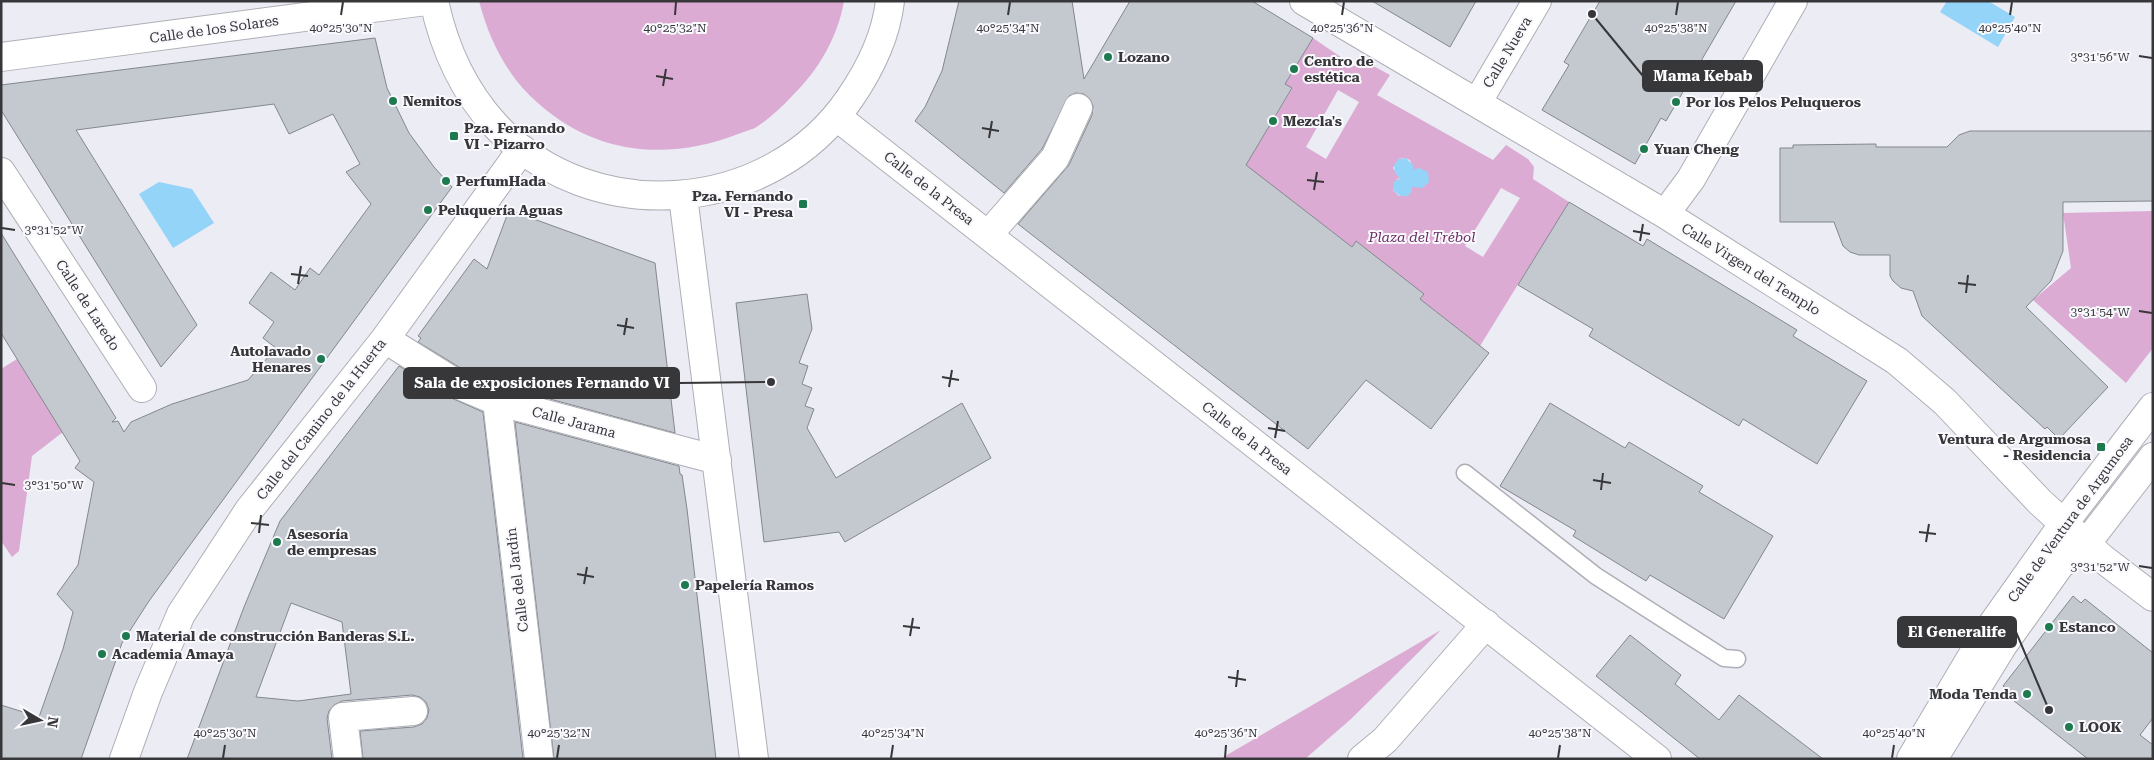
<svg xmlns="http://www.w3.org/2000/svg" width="2154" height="760" viewBox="0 0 2154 760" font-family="'Roboto Serif',serif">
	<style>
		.green { fill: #dcabd3; fill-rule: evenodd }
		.water { fill: #93d4f8 }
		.building { fill: #c4c9d0; stroke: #83878e; fill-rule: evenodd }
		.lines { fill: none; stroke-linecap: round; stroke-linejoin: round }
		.lane-casing { stroke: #aeaeb6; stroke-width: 19 }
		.street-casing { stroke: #aeaeb6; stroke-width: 30 }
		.lane { stroke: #fff; stroke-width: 16 }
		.street { stroke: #fff; stroke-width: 28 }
		.ticks { fill: none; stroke: #37373a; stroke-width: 2 }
		.poi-dot { fill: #1d7a4f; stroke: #f9f9fe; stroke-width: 2 }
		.labels { text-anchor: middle; stroke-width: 4; stroke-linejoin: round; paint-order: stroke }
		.street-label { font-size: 14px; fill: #37373a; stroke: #f9f9fe }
		.poi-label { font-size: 14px; font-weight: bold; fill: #37373a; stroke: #f9f9fe; text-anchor: start }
		.park-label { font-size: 14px; font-style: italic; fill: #6b2e64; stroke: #f9f9fe }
		.ticks-label { font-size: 12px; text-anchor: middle; fill: #37373a; stroke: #f9f9fe; stroke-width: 4; stroke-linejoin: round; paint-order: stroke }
		.leader { fill: none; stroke: #37373a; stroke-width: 2 }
		.callout-dot { fill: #37373a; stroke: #f9f9fe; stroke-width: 2 }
		.callout { fill: #37373a; stroke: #37373a; stroke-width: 2 }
		.callout-label { font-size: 15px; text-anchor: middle; font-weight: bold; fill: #fff }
	</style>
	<rect width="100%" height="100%" fill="#ebecf4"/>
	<!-- green -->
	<path class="green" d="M479 1H844C838 37 818 71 792 96 782 107 768 120 755 128 751 130 745 131 741 133 670 161 598 156 539 104 508 78 489 40 479 1Z
		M1313 38 1354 66 1368 63 1390 75 1377 95 1493 160 1506 145 1528 159 1534 167 1533 179 1569 202 1480 346 1420 299 1424 294 1356 242 1352 247 1282 193 1244 168 1292 89 1285 84ZM1338 90 1359 102 1326 159 1306 147ZM1405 158 1410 160 1413 170 1412 186 1399 196 1393 190 1397 179 1400 178 1393 168 1399 159ZM1501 188 1520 198 1483 257 1465 246Z
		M2153 211V348L2126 383 2033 300 2071 268 2063 213Z
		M17 359 63 432 32 456 19 551 12 557 1 541V369Z
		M1441 630 1351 719 1305 759H1220Z"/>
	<!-- water -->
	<path class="water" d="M1947 1H1988L2015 17 1998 47 1940 12Z
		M1406 158 1413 165V170L1419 168 1428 172 1429 182 1422 188 1412 187V191L1408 196H1400L1393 190 1394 182 1400 178 1395 173 1394 165 1399 159Z
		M159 182 192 189 214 223 173 248 139 194Z"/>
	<!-- building -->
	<path class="building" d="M959 1H1072L1084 79 1130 1H1252L1313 38 1285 84 1292 88 1246 165 1352 247 1356 241 1424 294 1420 299 1489 353 1431 429 1366 380 1308 449 1018 224 1069 165 1092 115 1093 106 1090 99 1084 94 1076 93 1069 96 1042 149 1004 193 915 121 925 107 942 71Z
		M1372 1H1476L1450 47Z
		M1600 1H1736L1666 121 1661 118 1635 164 1542 110 1569 65 1564 62Z
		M375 38 387 88 409 133 434 167 452 187 149 601 122 643 81 759H1V705L39 717 63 649 73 612 57 594 78 565 94 482 75 468 80 461 1 333V233L116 418 112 422 118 421 124 432 131 422 172 404 248 380 276 348 263 338 274 322 249 303 258 290 271 272 295 290 310 268 319 275 371 204 346 172 360 164 333 114 289 134 274 104 76 130 197 325 161 367 1 110V85Z
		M1970 131H2153V201L2063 202V251L2051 281 2026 307 2108 387 2059 439 2047 427 2045 429 1922 316 1913 291 1901 288 1893 281 1890 276V255H1859L1850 252 1843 246 1834 222H1780V148H1793V145L1876 144V147H1947L1959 135Z
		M1569 202 1643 246 1647 239 1797 330 1793 336 1867 381 1817 464 1743 419 1739 426 1663 381 1589 336 1593 329 1518 285Z
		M509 210 655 263 675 433 502 386 464 370 418 342 421 338 418 336 474 259 487 269Z
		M807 294 812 329 799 363 808 366 802 384 812 388 805 406 814 409 807 428 836 478 962 403 991 458 845 542 839 532 764 542 736 303Z
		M399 366 449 397 483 412 523 759H363L360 731 414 727 422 724 427 718 429 710 426 702 420 697 412 695 342 701 334 705 329 711 327 718 332 759H187L244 607 280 521ZM291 603 342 622 351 694 298 701 256 697Z
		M1550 403 1625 448 1629 442 1703 486 1699 492 1773 536 1724 619 1650 575 1646 581 1573 536 1576 531 1500 486Z
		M515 422 679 466 680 474 682 475 687 509 716 759H554Z
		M2073 596 2081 603 2085 599 2153 653V718L2140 735 2153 745V759H2088L2009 697 2012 692 2003 686Z
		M1630 635 1681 675 1675 684 1719 720 1739 695 1823 759H1700L1596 676Z"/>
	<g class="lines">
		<defs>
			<path id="lane" d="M1465 473 1596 576 1724 658 1737 659"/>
			<path id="street" d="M434 1C444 48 462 89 495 125 592 230 771 215 850 98 870 69 886 36 890 1
				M1304 1 1665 214 1897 361 1945 402 2040 502 2103 559 2153 597
				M1 57 426 1
				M1477 103 1537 1
				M837 117 1657 759
				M1 172 142 388
				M683 196 754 759
				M1665 214 1691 179 1793 1
				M988 235 1055 158 1078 108
				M385 339 457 384 497 401 717 460
				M497 401 539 759
				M124 759 148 692 181 614 249 510 385 339 522 149
				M348 759 343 717 413 711
				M1362 759 1385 740 1486 624
				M1911 759 1984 636 2064 523 2153 407
				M1933 759 2003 645 2060 565 2086 544 2153 457"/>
		</defs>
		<!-- lane casing -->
		<use href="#lane" class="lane-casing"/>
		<!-- street casing -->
		<use href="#street" class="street-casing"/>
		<!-- lane -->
		<use href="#lane" class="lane"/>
		<!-- street -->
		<use href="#street" class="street"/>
	</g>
	<!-- ticks -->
	<path class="ticks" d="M341 15 343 2M675 15 676 2M1008 15 1010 2M1342 15 1344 2M1676 15 1678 2M2010 15 2012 2M2139 56 2152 58M656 76 673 79M663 86 666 69M982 128 999 131M989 138 992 121M1307 180 1324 182M1314 190 1317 172M2 228 15 230M1633 231 1650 234M1640 241 1643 224M291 274 308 276M1958 283 1976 285M298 284 301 266M1966 293 1968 275M2139 311 2152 313M617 325 634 328M624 335 627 318M942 377 959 380M949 387 952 370M1268 428 1285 431M1275 438 1278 421M1593 480 1611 483M2 483 15 485M1601 490 1603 473M251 523 269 525M1919 532 1936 534M259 533 261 515M1926 542 1929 524M2139 566 2152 568M577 574 594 577M584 584 587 567M903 626 920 628M910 636 913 618M1228 677 1246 680M1236 687 1238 670M223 758 225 745M557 758 559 745M891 758 893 745M1225 758 1226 745M1558 758 1560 745M1892 758 1894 745"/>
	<!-- markers -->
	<g class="poi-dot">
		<circle cx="1108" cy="57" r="5"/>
		<circle cx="1294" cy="69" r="5"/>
		<circle cx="393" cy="101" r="5"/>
		<circle cx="1676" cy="102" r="5"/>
		<circle cx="1273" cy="121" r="5"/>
		<rect x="449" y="131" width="10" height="10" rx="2.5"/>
		<circle cx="1644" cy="149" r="5"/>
		<circle cx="446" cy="181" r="5"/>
		<rect x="798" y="199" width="10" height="10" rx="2.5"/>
		<circle cx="428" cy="210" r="5"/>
		<circle cx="321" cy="359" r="5"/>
		<rect x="2096" y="442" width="10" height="10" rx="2.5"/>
		<circle cx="277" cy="542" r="5"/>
		<circle cx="685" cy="585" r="5"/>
		<circle cx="2049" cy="627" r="5"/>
		<circle cx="126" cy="636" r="5"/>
		<circle cx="102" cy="654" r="5"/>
		<circle cx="2027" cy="694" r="5"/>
		<circle cx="2069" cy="727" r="5"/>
	</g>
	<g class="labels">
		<!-- street labels -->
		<g class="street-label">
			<text transform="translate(214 29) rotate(-8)" y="5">Calle de los Solares</text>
			<text transform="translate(1507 52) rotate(-59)" y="5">Calle Nueva</text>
			<text transform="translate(929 188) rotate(38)" y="5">Calle de la Presa</text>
			<text transform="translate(1751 269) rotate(32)" y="5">Calle Virgen del Templo</text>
			<text transform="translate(88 305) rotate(57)" y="5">Calle de Laredo</text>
			<text transform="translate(321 419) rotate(-52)" y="5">Calle del Camino de la Huerta</text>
			<text transform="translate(574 422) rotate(15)" y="5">Calle Jarama</text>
			<text transform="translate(1247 438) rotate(38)" y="5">Calle de la Presa</text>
			<text transform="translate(2070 519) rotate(-54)" y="5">Calle de Ventura de Argumosa</text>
			<text transform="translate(517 580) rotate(-97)" y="5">Calle del Jardín</text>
		</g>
		<!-- poi labels -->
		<g class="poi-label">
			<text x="1118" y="62">Lozano</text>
			<text x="1304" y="66">Centro de<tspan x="1304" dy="16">estética</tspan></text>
			<text x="403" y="106">Nemitos</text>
			<text x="1686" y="107">Por los Pelos Peluqueros</text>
			<text x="1283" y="126">Mezcla's</text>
			<text x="464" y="133">Pza. Fernando<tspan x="464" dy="16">VI - Pizarro</tspan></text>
			<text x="1654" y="154">Yuan Cheng</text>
			<text x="456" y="186">PerfumHada</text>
			<text x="793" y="201" text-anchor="end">Pza. Fernando<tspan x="793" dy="16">VI - Presa</tspan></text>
			<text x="438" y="215">Peluquería Aguas</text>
			<text x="311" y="356" text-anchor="end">Autolavado<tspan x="311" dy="16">Henares</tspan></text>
			<text x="2091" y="444" text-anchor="end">Ventura de Argumosa<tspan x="2091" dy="16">- Residencia</tspan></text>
			<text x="287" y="539">Asesoría<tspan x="287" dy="16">de empresas</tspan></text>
			<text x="695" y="590">Papelería Ramos</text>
			<text x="2059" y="632">Estanco</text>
			<text x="136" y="641">Material de construcción Banderas S.L.</text>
			<text x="112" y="659">Academia Amaya</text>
			<text x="2017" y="699" text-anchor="end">Moda Tenda</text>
			<text x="2079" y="732">LOOK</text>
		</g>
		<!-- park labels -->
		<g class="park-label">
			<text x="1422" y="242">Plaza del Trébol</text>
		</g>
	</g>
	<g class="ticks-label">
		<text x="341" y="32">40°25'30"N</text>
		<text x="675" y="32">40°25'32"N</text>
		<text x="1008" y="32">40°25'34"N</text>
		<text x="1342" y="32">40°25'36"N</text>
		<text x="1676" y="32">40°25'38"N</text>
		<text x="2010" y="32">40°25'40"N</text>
		<text x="2100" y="61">3°31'56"W</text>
		<text x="54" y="234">3°31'52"W</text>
		<text x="2100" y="316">3°31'54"W</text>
		<text x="54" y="489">3°31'50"W</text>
		<text x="2100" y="571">3°31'52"W</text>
		<text x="225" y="737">40°25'30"N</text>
		<text x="559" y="737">40°25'32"N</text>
		<text x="893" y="737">40°25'34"N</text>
		<text x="1226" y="737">40°25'36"N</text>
		<text x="1560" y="737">40°25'38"N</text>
		<text x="1894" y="737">40°25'40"N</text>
	</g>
	<!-- callouts -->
	<path class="leader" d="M1592 14L1643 76M771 382L679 383M2049 710L2016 632"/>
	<g class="callout-dot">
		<circle cx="1592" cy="14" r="5"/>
		<circle cx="771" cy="382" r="5"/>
		<circle cx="2049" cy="710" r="5"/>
	</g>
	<g class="callout">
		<rect x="1643" y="61" width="119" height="30" rx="5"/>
		<rect x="404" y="368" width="275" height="30" rx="5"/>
		<rect x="1898" y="617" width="118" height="30" rx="5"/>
	</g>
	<g class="callout-label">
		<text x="1703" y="81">Mama Kebab</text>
		<text x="542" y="388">Sala de exposiciones Fernando VI</text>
		<text x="1957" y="637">El Generalife</text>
	</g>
	<!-- border -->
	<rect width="2154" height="760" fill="none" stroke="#37373a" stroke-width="5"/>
	<!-- north arrow -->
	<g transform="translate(40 720) rotate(99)" stroke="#f9f9fe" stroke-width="4" paint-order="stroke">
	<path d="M0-4L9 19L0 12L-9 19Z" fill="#37373a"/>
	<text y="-8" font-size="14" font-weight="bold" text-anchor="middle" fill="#37373a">N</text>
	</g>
</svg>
